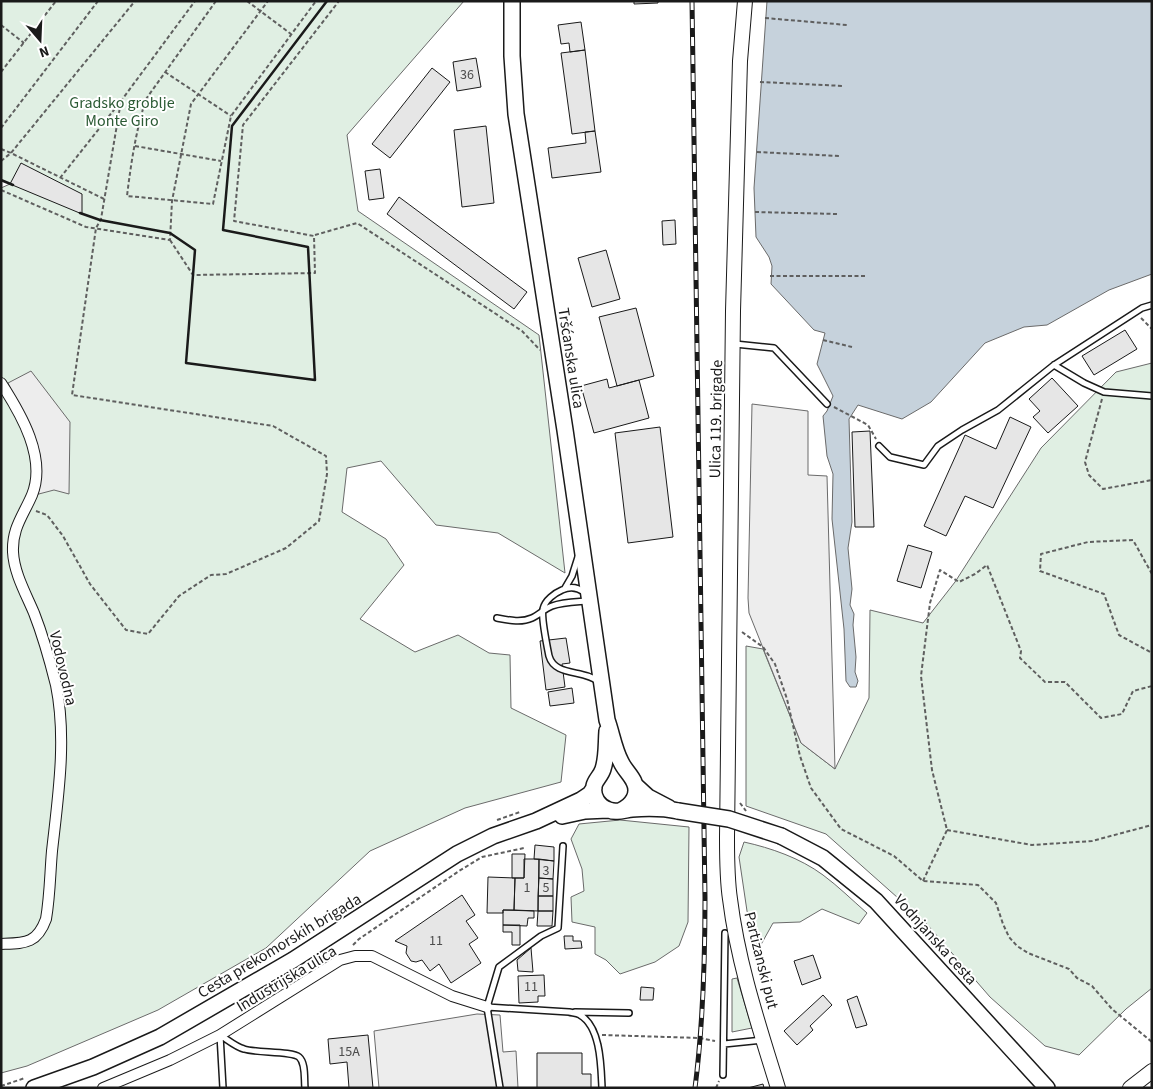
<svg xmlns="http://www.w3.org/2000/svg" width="1153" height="1089" viewBox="0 0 1153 1089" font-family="'Source Sans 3',sans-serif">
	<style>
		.green { fill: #e0efe3; stroke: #6a6a6a }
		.parking { fill: #ededed; stroke: #6a6a6a }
		.water { fill: #c6d2dc; stroke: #6a6a6a }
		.building { fill: #e6e6e6; stroke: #1a1a1a }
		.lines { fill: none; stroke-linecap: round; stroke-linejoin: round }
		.service-casing { stroke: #1a1a1a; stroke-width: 8 }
		.minor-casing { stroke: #1a1a1a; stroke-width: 12 }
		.secondary-casing { stroke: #1a1a1a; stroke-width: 16 }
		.primary-casing { stroke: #1a1a1a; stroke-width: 18 }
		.path { stroke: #5f5f5f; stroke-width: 2; stroke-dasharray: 4 2.5; stroke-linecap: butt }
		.service { stroke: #fff; stroke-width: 5 }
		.minor { stroke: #fff; stroke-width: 10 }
		.secondary { stroke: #fff; stroke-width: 14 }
		.primary { stroke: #fff; stroke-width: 15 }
		.rail-casing { stroke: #1a1a1a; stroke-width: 5 }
		.rail { stroke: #fff; stroke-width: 3; stroke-dasharray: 9; stroke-linecap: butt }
		.primary-bridge-casing { stroke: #1a1a1a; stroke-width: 18; stroke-linecap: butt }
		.primary-bridge { stroke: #fff; stroke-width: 15 }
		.wall { stroke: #1a1a1a; stroke-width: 2.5 }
		.labels { text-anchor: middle; stroke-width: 4; stroke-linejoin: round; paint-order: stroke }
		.number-label { font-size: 14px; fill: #4d4d4d }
		.park-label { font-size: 16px; fill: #2b5a34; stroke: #fff }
		.street-label { font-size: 16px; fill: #1a1a1a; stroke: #fff }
	</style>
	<rect width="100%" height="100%" fill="#fff"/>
	<!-- green -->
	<path class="green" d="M1 1H464L347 135 358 211 539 335 565 573 498 533 436 525 381 461 347 468 342 512 386 539 404 565 360 619 415 652 458 635 489 653 510 655 511 708 566 735 561 782 465 808 370 851 266 948 158 1010 27 1066 1 1073V188L10 184 1 180Z
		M1152 363V988L1126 1009 1079 1055 1045 1046 990 997 925 922 826 834 746 806V646L763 649 801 743 835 769 869 698 870 610 923 623 955 582 1041 448 1116 372Z
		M620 820 689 827 688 922 679 946 655 962 620 974 606 960 595 954V927L572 922 571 897 584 891 582 869 571 839 579 824Z
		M744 842C771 848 800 858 823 875 838 886 852 900 867 913L859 924 822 909 800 922 773 923 758 950 747 911 739 857Z
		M737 978 752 1028 732 1032V979Z"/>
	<!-- parking -->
	<path class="parking" d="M31 371 70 422 69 494 54 490 35 495 28 426 8 383Z
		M752 404 808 411V475L827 476 835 769 801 743 749 613 748 598Z
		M477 1014 500 1015 503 1052 516 1051 518 1088H379L374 1031Z"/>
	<!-- water -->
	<path class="water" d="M767 1H1152V274L1109 290 1047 325 1024 327 985 343 931 402 902 419 858 405 849 419 852 522 848 548 852 589 850 605 854 614 853 625 856 657 855 672 858 681 856 687H850L846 681 844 629 832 519 833 474 827 456 823 416 827 411 833 396 817 364 825 333 814 330 771 284 772 266 769 257 756 237 754 188Z"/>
	<!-- building -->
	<path class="building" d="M634 1H658V3L634 4Z
		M581 22 585 50 570 52 569 43 561 44 558 25Z
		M585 50 595 131 572 134 561 53Z
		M476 58 481 87 457 91 453 62Z
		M432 68 450 82 390 158 372 144Z
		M486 126 494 203 462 207 454 130Z
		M595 131 601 172 552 178 548 148 586 143 585 132Z
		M21 163 82 194V214L10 184Z
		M380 169 384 198 369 200 365 171Z
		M399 197 527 292 514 309 387 214Z
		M675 220 676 244 663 245 662 221Z
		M606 250 620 299 592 307 578 258Z
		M636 308 654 376 617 386 599 317Z
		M1125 330 1137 349 1094 375 1082 356Z
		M1052 378 1078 406 1048 433 1033 417 1040 411 1029 399Z
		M607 379 609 388 639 380 649 418 594 433 581 386Z
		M1010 417 1031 427 993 508 965 496 946 536 924 526 965 435 996 449Z
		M660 427 673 537 628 543 615 433Z
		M870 431 874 527H855L852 432Z
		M908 545 932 552 921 588 897 581Z
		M566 638 570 663 562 664 565 687 546 690 540 641Z
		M572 688 574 703 550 706 548 692Z
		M535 845 554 847V861L534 859Z
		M512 854H525L524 878H512Z
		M524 859H539L538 911 514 910 515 878H524Z
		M539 859 554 861 553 879 539 878Z
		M488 877 515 878 514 910H503V913H487Z
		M539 878 553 879V896H538Z
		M462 895 475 915 466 921 478 938 469 944 481 963 451 983 439 964 430 971 422 960 416 962 411 961 406 953 407 946 395 941Z
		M538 896H553V911H538Z
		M503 910 534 911V918H528L527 926 503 925Z
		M538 911H553L552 926H537Z
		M503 925H520V945H512V932H503Z
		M564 936H573V941H581L582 948 565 949Z
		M531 948 533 972 518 971 517 960Z
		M813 955 821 978 802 985 794 961Z
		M544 975 545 996H538V1002L519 1003 518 976Z
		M641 987 654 988 653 1000H640Z
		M823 995 832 1005 810 1026 813 1030 797 1045 784 1031Z
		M857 996 867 1025 856 1028 847 1000Z
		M368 1035 373 1088H349L347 1062 330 1064 328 1039Z
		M537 1053H582V1074H591V1088H537Z
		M763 1084 764 1088H748Z"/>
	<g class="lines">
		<defs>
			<path id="service" d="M735 344 774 348 827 404
				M1054 365 1084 383 1104 392 1152 396
				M879 446 890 457 924 465 938 446 962 430 998 410 1054 365 1142 308 1152 305
				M565 588 572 576 578 557
				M584 592C577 587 570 586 562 590 555 593 545 600 543 609 541 617 547 646 549 656 555 677 584 669 599 682
				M497 618C508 620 521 623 532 618 539 615 544 609 552 606 563 602 575 602 587 601
				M487 1007 569 1012C573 1013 577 1013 580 1015 601 1027 601 1067 602 1088
				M575 1012 629 1013
				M220 1035C228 1040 236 1047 244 1049 256 1053 292 1051 299 1057 306 1063 304 1079 305 1088
				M220 1035 223 1088
				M724 1044 763 1040
				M723 1075 725 933
				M500 1088 487 1007 499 967 541 936 558 928 563 846"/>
			<path id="minor" d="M1 383C21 414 47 458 32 495 23 516 12 528 13 552 14 573 26 594 34 613 43 636 50 661 56 685 67 739 58 797 52 851 50 874 50 896 46 919 37 944 25 943 1 944
				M103 1088 170 1060 220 1035 340 960 355 956H372L452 996 487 1007"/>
			<path id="secondary" d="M745 1 740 61 733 311 727 838C727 859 727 879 730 899 738 964 759 1026 778 1088
				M1130 1088 1152 1071"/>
			<path id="primary" d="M512 1V56L516 114 565 430 607 720C612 734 614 749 621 762 624 769 631 775 634 782 640 794 632 806 620 811
				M607 731C606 744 607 757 603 769 601 776 595 780 594 786 592 797 599 807 609 810 616 813 624 810 632 809 646 808 664 808 678 811
				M636 786 648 797 669 808
				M562 816 585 811 608 810
				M781 836 823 858 876 901 1047 1088
				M34 1088 93 1067 160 1037 293 960 457 854 493 836 536 821 581 800 590 794 594 788"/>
		</defs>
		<!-- service casing -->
		<use href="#service" class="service-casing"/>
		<!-- minor casing -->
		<use href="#minor" class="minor-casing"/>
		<!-- secondary casing -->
		<use href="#secondary" class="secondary-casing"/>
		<!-- primary casing -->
		<use href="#primary" class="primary-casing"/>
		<!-- path -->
		<path class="path" d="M216 1 146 99C136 130 131 163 127 196L213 204 231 116 316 1
			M247 1 291 34
			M765 18 847 25
			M1 25 24 43
			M1 72 56 1
			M165 72 231 116
			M760 82 844 86
			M1 128 98 1
			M135 146 221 161
			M1 149 11 153 1 161
			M757 152 839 156
			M60 178 121 101 195 1
			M1 190 86 227 170 240 172 201 191 104 268 1
			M104 199 11 153 135 1
			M755 212 837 214
			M315 235 357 223 522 331 540 350
			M170 240 193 275 315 273 314 236 234 221 243 125 339 1
			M770 276H866
			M1141 318 1152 329
			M823 340 852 347
			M1102 399 1085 462 1089 475 1103 489 1152 480
			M834 407 868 425 876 439
			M36 511 47 515 63 536 90 584 126 630 148 634 179 596 211 575 226 574 286 548 319 521 327 474 326 456 273 426 72 395 96 228 101 219 121 101
			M1152 574 1133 540 1088 542 1041 554 1040 571 1104 594 1119 635 1152 653
			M742 632 763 647 775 664 787 699 800 756 811 788 841 829 894 856 923 881 978 885 996 903 1003 924 1009 937 1017 946 1028 953 1069 969 1077 978 1092 986 1112 1009 1152 1042
			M740 803 746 811
			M497 820 520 812
			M947 830 1032 845 1092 841 1152 825
			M923 881 947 830 932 770 921 676 930 603 940 570 959 582 975 574 987 565 1021 651 1020 658 1045 682H1065L1101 718 1122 714 1133 691 1152 686
			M353 945 359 939 459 871 482 857 524 848
			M602 1035 700 1038 715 1041
			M1 1086 25 1078
			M716 1088 719 1081"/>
		<!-- service -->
		<use href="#service" class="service"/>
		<!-- minor -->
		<use href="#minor" class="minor"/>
		<!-- secondary -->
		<use href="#secondary" class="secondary"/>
		<!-- primary -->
		<use href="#primary" class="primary"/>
		<defs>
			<path id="rail" d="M692 1 705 898C705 961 703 1025 695 1088"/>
		</defs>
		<!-- rail casing -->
		<use href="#rail" class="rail-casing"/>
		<!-- rail -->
		<use href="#rail" class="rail"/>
		<defs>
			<path id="primary-bridge" d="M678 811 729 819 781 836"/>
		</defs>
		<!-- primary-bridge casing -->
		<use href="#primary-bridge" class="primary-bridge-casing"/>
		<!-- primary-bridge -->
		<use href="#primary-bridge" class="primary-bridge"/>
		<!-- wall -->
		<path class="wall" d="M1 180 13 185
			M80 213 100 220 170 233 195 250 186 363 315 380 308 247 223 230 232 126 327 1"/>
	</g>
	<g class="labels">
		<!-- number labels -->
		<g class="number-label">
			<text x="467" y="79">36</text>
			<text x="546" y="875">3</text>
			<text x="527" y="892">1</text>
			<text x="546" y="892">5</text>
			<text x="436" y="945">11</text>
			<text x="531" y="991">11</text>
			<text x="349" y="1056">15A</text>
		</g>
		<!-- park labels -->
		<g class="park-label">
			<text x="122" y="108">Gradsko groblje<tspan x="122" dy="18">Monte Giro</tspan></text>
		</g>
		<!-- street labels -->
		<g class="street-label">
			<text transform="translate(572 358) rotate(81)" y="6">Tršćanska ulica</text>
			<text transform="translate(715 419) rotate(-89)" y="6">Ulica 119. brigade</text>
			<text transform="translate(64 668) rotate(77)" y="6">Vodovodna</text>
			<text transform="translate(936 939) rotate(48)" y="6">Vodnjanska cesta</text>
			<text transform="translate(279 945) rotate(-31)" y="6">Cesta prekomorskih brigada</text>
			<text transform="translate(762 960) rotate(76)" y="6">Partizanski put</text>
			<text transform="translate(286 978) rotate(-31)" y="6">Industrijska ulica</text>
		</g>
	</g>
	<!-- border -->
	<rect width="1153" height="1089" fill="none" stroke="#1a1a1a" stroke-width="5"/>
	<!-- north arrow -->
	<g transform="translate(40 40) rotate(161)" stroke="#ffffff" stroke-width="4" paint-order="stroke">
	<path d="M0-4L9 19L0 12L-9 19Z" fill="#1a1a1a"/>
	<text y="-8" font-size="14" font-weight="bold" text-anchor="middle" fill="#1a1a1a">N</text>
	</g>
</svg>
